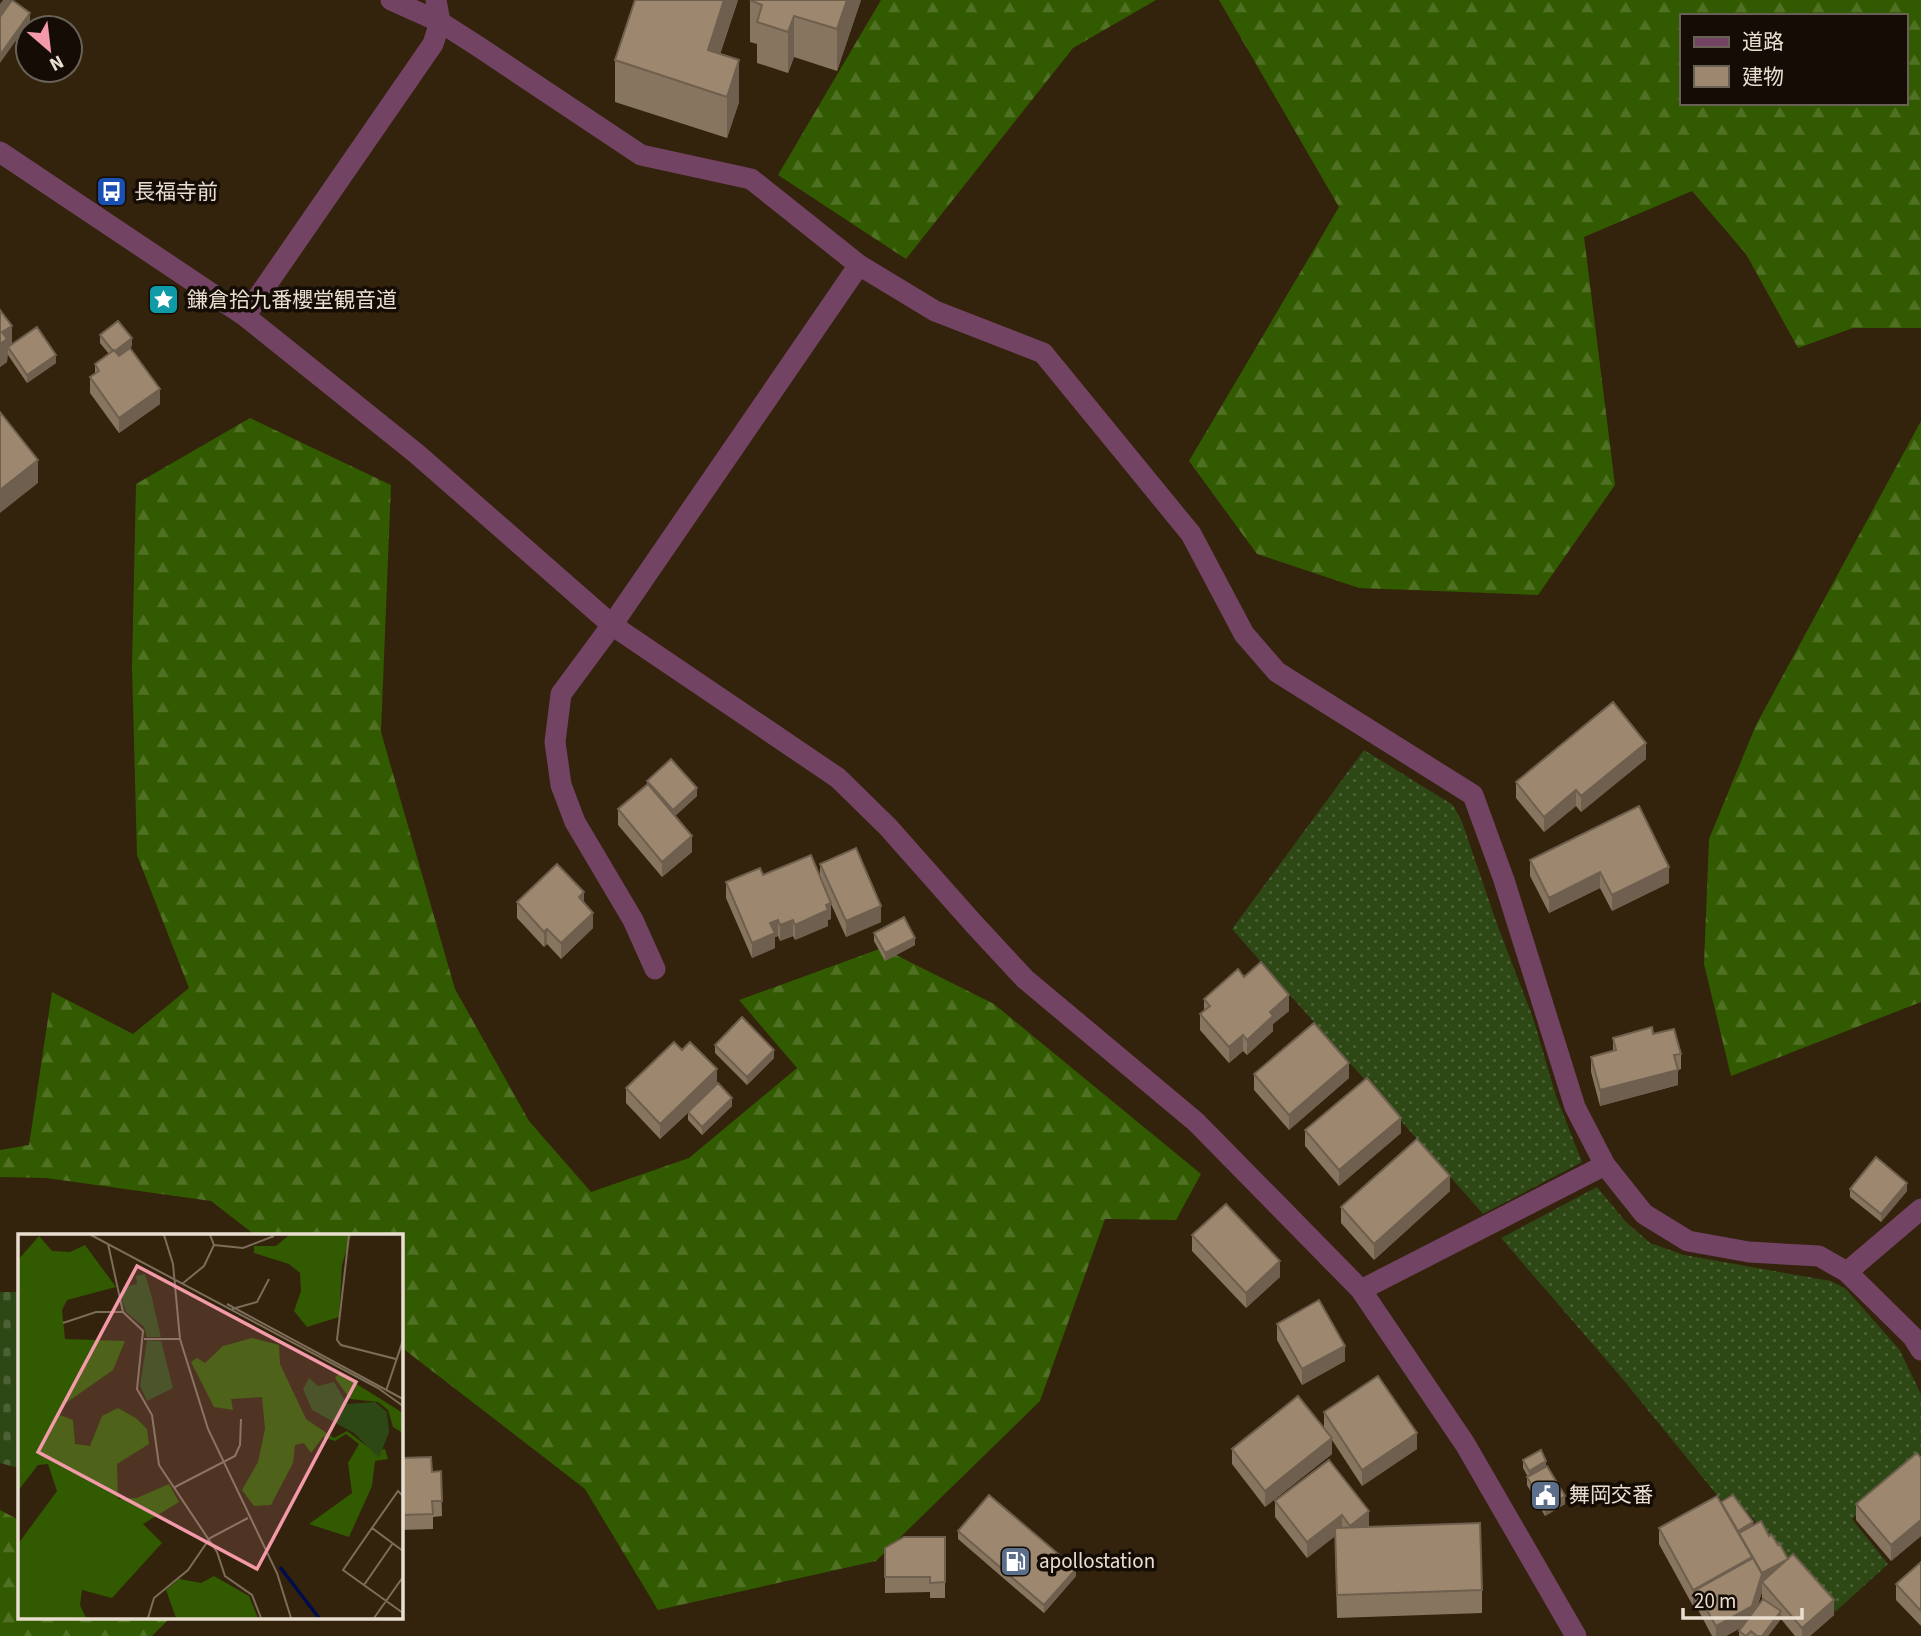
<svg xmlns="http://www.w3.org/2000/svg" width="1921" height="1636" viewBox="0 0 1921 1636" font-family="'Source Sans 3','Noto Sans JP',sans-serif">
	<style>
		.grass { fill: url(#grass-dots) }
		.forest { fill: url(#forest-firs); fill-rule: evenodd }
		.cemetery { fill: url(#cemetery-stones) }
		.lines { fill: none; stroke-linecap: round; stroke-linejoin: round }
		.minor { stroke: #734363; stroke-width: 21 }
		.wall { fill: #87755f; fill-rule: evenodd }
		.shaded-wall { fill: #6e5f4e }
		.building { fill: #9d886f; stroke: #6e5f4e; stroke-width: 2 }
		.labels { text-anchor: middle; stroke-width: 7; stroke-linejoin: round; paint-order: stroke }
		.poi-label { font-size: 21px; fill: #e9ded0; stroke: #150d05; text-anchor: start }
		.inset-river { fill: none; stroke: #000c4c; stroke-width: 3.5 }
		.inset-road { fill: none; stroke: #7c6d5a; stroke-width: 2 }
		.view { fill: #f39aaa; fill-opacity: 0.15; stroke: #f39aaa; stroke-width: 3.5 }
		.inset-edge { fill: none; stroke: #e9ded0; stroke-width: 3.5 }
	</style>
	<defs>
		<pattern id="grass-dots" width="8" height="8" patternUnits="userSpaceOnUse" patternTransform="scale(1.75)"><rect width="8" height="8" fill="#2e4815"/><path d="M2 2h.1M6 6h.1" fill="none" stroke="#4c6236" stroke-width="1.8" stroke-linecap="round"/></pattern>
		<pattern id="forest-firs" width="22" height="20" patternUnits="userSpaceOnUse" patternTransform="scale(1.75)"><rect width="22" height="20" fill="#325a00"/><path d="M5 1l3.5 6h-7zM16 11l3.5 6h-7z" fill="#507124"/></pattern>
		<pattern id="cemetery-stones" width="16" height="16" patternUnits="userSpaceOnUse" patternTransform="scale(1.75)"><rect width="16" height="16" fill="#2e4815"/><path d="M2 7V4a2 2 0 0 1 4 0v3zM10 15v-3a2 2 0 0 1 4 0v3z" fill="#4c6236"/></pattern>
	</defs>
	<rect width="100%" height="100%" fill="#33220c"/>
	<!-- grass -->
	<path class="grass" d="M1364 750 1453 805 1462 822 1497 924 1533 1018 1556 1096 1582 1162 1483 1214 1232 929Z
		M1597 1187 1626 1222 1650 1243 1684 1255 1831 1281 1846 1289 1899 1349 1921 1394V1457L1852 1519 1888 1564 1835 1612 1733 1496 1721 1500 1621 1377 1501 1238Z"/>
	<!-- forest -->
	<path class="forest" d="M881 0H1156L1073 48 906 259 778 175Z
		M1219 0H1921V328H1853L1798 348 1746 254 1692 191 1584 237 1615 485 1538 595 1359 588 1257 554 1189 461 1339 207ZM1681 16H1905V103H1681Z
		M250 418 391 485 381 732 455 989 529 1121 591 1192 689 1158 797 1068 739 1000 882 948 994 1004 1201 1174 1176 1220 1105 1219 1040 1401 876 1561 658 1610 585 1489 401 1347V1235H255L211 1201 46 1178 0 1177V1150L29 1145 52 992 133 1034 189 988 137 855 132 667 136 484Z
		M1921 421V1002L1731 1076 1704 964 1709 839 1756 725Z
		M0 1510 19 1520V1617H167L168 1620 152 1636H0Z"/>
	<!-- cemetery -->
	<path class="cemetery" d="M0 1292H19V1468L0 1463Z"/>
	<g class="lines">
		<!-- minor -->
		<path class="minor" d="M391 0 440 22 476 45 641 155 751 179 859 265 935 311 1043 353 1191 534 1244 634 1277 672 1473 795 1504 880 1575 1107 1605 1165 1644 1214 1688 1241 1749 1252 1819 1256 1847 1272 1913 1337 1921 1350
			M0 152 245 316 417 454 612 625 838 778 888 827 973 923 1025 979 1196 1122 1361 1290 1465 1444 1576 1636
			M245 316 433 44 440 22 436 0
			M655 969 633 920 575 822 561 785 555 742 561 694 612 625 859 265
			M1847 1272 1921 1209
			M1361 1290 1605 1165"/>
	</g>
	<!-- wall -->
	<path class="wall" d="M738 0 720 54 739 102 727 138 615 102V60Z
		M750 0H861L837 71 794 57 788 73 757 63V44L750 42Z
		M0 310 12 344 56 363 27 383 8 355V351L7 362 0 367Z
		M100 335 132 346 119 355 160 404 119 433 90 393V377L95 374V364L109 354 100 343Z
		M1646 759 1581 812 1576 806 1544 832 1516 798V782Z
		M647 781 697 796 675 816 692 852 662 877 618 825V809L647 785Z
		M1530 860 1669 883 1612 911 1600 888 1549 913 1530 876Z
		M820 864 881 922 846 937 831 904V919L828 920V926L795 940 793 936 780 941 778 936 775 937V948L752 958 726 898V882L763 875 820 877Z
		M517 902 593 928 561 959 547 944 544 947 517 918Z
		M874 933 915 945 885 961 874 941Z
		M1244 977 1289 1011 1273 1024V1031L1247 1055 1243 1051 1229 1063 1200 1030V1014L1204 1011V999Z
		M1653 1034 1681 1054V1069L1678 1070V1085L1600 1106 1591 1072V1057L1613 1051V1038Z
		M715 1045 774 1058 747 1085 715 1053Z
		M1254 1074 1349 1078 1289 1130 1254 1090Z
		M717 1084 732 1106 702 1135 688 1120V1113L660 1139 626 1103V1088Z
		M1305 1130 1401 1133 1339 1186 1305 1146Z
		M1850 1189 1907 1191 1881 1222 1850 1197Z
		M1450 1191 1374 1260 1341 1223V1207Z
		M1192 1235 1280 1277 1246 1308 1192 1251Z
		M1277 1324 1345 1361 1302 1385 1277 1340Z
		M1324 1412 1417 1449 1362 1486 1332 1440V1454L1265 1507 1232 1464V1449L1324 1428Z
		M401 1458 432 1472 441 1471 442 1516 433 1517V1529L401 1530Z
		M1921 1458V1536L1891 1561 1856 1520V1504Z
		M1329 1460 1369 1527 1482 1590V1613L1337 1618 1335 1536 1307 1558 1275 1517V1501Z
		M1523 1460 1546 1466 1565 1504 1545 1516 1527 1485V1477H1528L1523 1468Z
		M1721 1502 1769 1536 1834 1615 1810 1636H1795L1781 1619 1768 1636H1739V1631L1742 1627 1726 1636H1712L1695 1604 1693 1606 1659 1544V1528ZM1762 1592V1598L1763 1599 1757 1608Z
		M958 1531 1076 1576 1044 1613 958 1539Z
		M945 1537V1598H930V1592L885 1593V1548Z
		M1921 1562V1626L1896 1600V1584Z"/>
	<!-- shaded-wall -->
	<path class="shaded-wall" d="M3 0H10V7L0 20V4Z
		M724 0H738L708 91V50Z
		M847 0H861L837 71V29Z
		M30 13V21L0 63V55Z
		M794 16V57L788 73V32Z
		M739 60V102L727 138V97Z
		M12 326V349L8 347 7 362 0 367V344L2 332Z
		M132 338V346L113 360V352Z
		M56 355V363L27 383V375Z
		M160 389V404L119 433V418Z
		M38 460V483L0 513V490Z
		M1646 743V759L1581 812V796Z
		M697 788V796L673 818V810Z
		M1576 790V806L1544 832V817Z
		M692 836V852L662 877V862Z
		M1669 867V883L1612 911V895Z
		M1600 872V888L1549 913V898Z
		M584 892V908L579 897Z
		M831 903V919L828 920V926L795 940V925L826 905Z
		M881 906V922L846 937V921Z
		M593 913V928L561 959V943Z
		M778 920V936L775 937V948L752 958V943L770 923Z
		M793 920V936L780 941V925Z
		M547 929V944L544 947V932Z
		M915 938V945L885 961V953Z
		M1289 995V1011L1273 1024V1031L1247 1055V1040L1270 1012Z
		M1243 1035V1051L1229 1063V1047Z
		M774 1050V1058L747 1085V1077Z
		M1349 1063V1078L1289 1130V1115Z
		M717 1069V1085L660 1139V1124Z
		M1678 1070V1085L1600 1106V1090Z
		M732 1098V1106L702 1135V1127Z
		M1401 1118V1133L1339 1186V1170Z
		M1450 1176V1191L1374 1260V1244Z
		M1907 1183V1191L1881 1222V1214Z
		M1280 1261V1277L1246 1308V1293Z
		M1345 1346V1361L1302 1385V1369Z
		M1417 1433V1449L1362 1486V1470Z
		M1332 1438V1454L1265 1507V1491Z
		M1546 1461V1469L1529 1479V1471Z
		M1565 1496V1504L1545 1516V1508Z
		M1369 1511V1527L1350 1541V1526Z
		M1342 1515V1531L1307 1558V1542Z
		M1921 1520V1536L1891 1561V1545Z
		M1753 1522V1530L1741 1538 1737 1532Z
		M1752 1557V1572L1695 1590V1604L1693 1606V1590Z
		M1788 1559 1762 1582V1592L1752 1622 1726 1636H1716V1626L1761 1574Z
		M1076 1569V1576L1044 1613V1605Z
		M1834 1600V1615L1810 1636H1802V1628Z
		M1781 1611V1619L1768 1636H1762Z"/>
	<!-- building -->
	<path class="building" d="M12 0 30 13 0 55V17Z
		M635 0H724L708 50 739 60 727 97 615 60Z
		M750 0H847L837 29 794 16 788 32 757 22 762 5Z
		M0 310 12 326 2 332 7 339 0 344Z
		M118 321 132 338 115 351 114 350 113 351 100 335Z
		M37 327 56 355 27 375 8 347Z
		M130 348 160 389 119 418 90 377 99 371 95 364 114 350 119 356Z
		M0 412 38 460 0 490Z
		M1613 702 1646 743 1581 796 1576 790 1544 817 1516 782Z
		M671 759 697 788 673 810 647 781Z
		M648 784 692 836 662 862 618 809Z
		M1639 806 1669 867 1612 895 1600 872 1549 898 1530 860Z
		M856 848 881 906 846 921 820 864Z
		M811 855 831 903 826 905 828 910 795 925 793 920 780 925 778 920 770 923 775 933 752 943 726 882 760 868 763 875Z
		M557 864 584 892 579 897 593 913 561 943 547 929 544 932 517 902Z
		M904 917 915 938 885 953 874 933Z
		M1261 962 1289 995 1270 1012 1273 1016 1247 1040 1243 1035 1229 1047 1200 1014 1210 1006 1204 999 1238 969 1244 977Z
		M742 1017 774 1050 747 1077 715 1045Z
		M1314 1023 1349 1063 1289 1115 1254 1074Z
		M1652 1027 1653 1034 1674 1029 1681 1054 1674 1055 1678 1070 1600 1090 1591 1057 1616 1050 1613 1038Z
		M674 1042 682 1050 690 1042 717 1069 660 1124 626 1088Z
		M1367 1078 1401 1118 1339 1170 1305 1130Z
		M718 1083 732 1098 702 1127 688 1112Z
		M1417 1139 1450 1176 1374 1244 1341 1207Z
		M1876 1157 1907 1183 1881 1214 1850 1189Z
		M1226 1204 1280 1261 1246 1293 1192 1235Z
		M1319 1300 1345 1346 1302 1369 1277 1324Z
		M1378 1376 1417 1433 1362 1470 1324 1412Z
		M1298 1396 1332 1438 1265 1491 1232 1449Z
		M1541 1450 1546 1461 1529 1471 1523 1460Z
		M1917 1453 1921 1458V1520L1891 1545 1856 1504Z
		M431 1457 432 1472 441 1471 442 1501H432L433 1514 401 1515V1458Z
		M1329 1460 1369 1511 1350 1526 1342 1515 1307 1542 1275 1501Z
		M1547 1466 1565 1496 1545 1508 1527 1477Z
		M989 1495 1076 1569 1044 1605 958 1531Z
		M1733 1495 1753 1522 1738 1531 1721 1502Z
		M1717 1496 1752 1557 1693 1590 1659 1528Z
		M1761 1521 1769 1536 1771 1534 1778 1545 1779 1543 1788 1559 1762 1573 1739 1533Z
		M1480 1523 1482 1590 1337 1595 1335 1528Z
		M904 1537H945V1582L930 1583V1577H885V1548Z
		M1793 1554 1834 1600 1802 1628 1762 1582Z
		M1753 1558 1762 1574 1752 1606 1716 1626 1695 1590Z
		M1921 1562V1611L1896 1584Z
		M1763 1599 1781 1611 1762 1636H1757L1751 1631 1746 1636 1739 1631Z"/>
	<!-- icons -->
	<defs>
		<symbol id="bus-square" viewBox="-11 -11 22 22"><rect x="-9" y="-9" width="18" height="18" rx="4" fill="#1a4fb4" stroke="#150d05"/><path d="M-5-6H5V4H4V6H2V4H-2V6H-4V4H-5ZM-3.5-4V0h7V-4ZM-3.5 1.2v1.5H-2V1.2ZM2 1.2v1.5H3.5V1.2Z" fill="#fff"/></symbol>
		<symbol id="sight-square" viewBox="-11 -11 22 22"><rect x="-9" y="-9" width="18" height="18" rx="4" fill="#0f9aa8" stroke="#150d05"/><path d="M0-6L1.8-2.2L6-1.7L2.9 1.2L3.7 5.4L0 3.3L-3.7 5.4L-2.9 1.2L-6-1.7L-1.8-2.2Z" fill="#fff"/></symbol>
		<symbol id="civic-square" viewBox="-11 -11 22 22"><rect x="-9" y="-9" width="18" height="18" rx="4" fill="#5c6f8a" stroke="#150d05"/><path d="M-.6-6.5H3V-4.5H.6V-3L4-1V1h2V6H-6V1h2V-1L-.6-3ZM-1.2 2.5V6h2.4V2.5Z" fill="#fff"/></symbol>
		<symbol id="fuel-square" viewBox="-11 -11 22 22"><rect x="-9" y="-9" width="18" height="18" rx="4" fill="#5c6f8a" stroke="#150d05"/><path d="M-5.5-6h7V0h2V4h1.3V-2.5L3-4.5l.8-.8L6-3V5H2.5V1h-1V6h-7ZM-4.2-4.7v3.2H.2V-4.7Z" fill="#fff"/></symbol>
	</defs>
	<g fill-rule="evenodd">
		<use href="#bus-square" x="94" y="174" width="35" height="35"/>
		<use href="#sight-square" x="146" y="282" width="35" height="35"/>
		<use href="#civic-square" x="1528" y="1478" width="35" height="35"/>
		<use href="#fuel-square" x="998" y="1544" width="35" height="35"/>
	</g>
	<g class="labels">
		<!-- poi labels -->
		<g class="poi-label">
			<text x="134" y="199">長福寺前</text>
			<text x="187" y="307">鎌倉拾九番櫻堂観音道</text>
			<text x="1569" y="1502">舞岡交番</text>
			<text x="1039" y="1568">apollostation</text>
		</g>
	</g>
	<!-- overview -->
	<g transform="translate(18 1234)">
		<rect width="385" height="385" fill="#33220c"/>
		<path d="M127 40 133 60 143 103H129L126 93 108 78 104 66 105 53 119 50 118 42ZM129 106 143 107 155 154 129 167 122 152Z" fill="#2e4815"/>
		<path d="M271 1H333L324 31 321 83 289 93 276 77 283 57 282 39 271 30 236 19V12H258ZM21 2 34 17 52 18 67 11 98 53 49 66 44 76 47 105 107 107 95 136 45 171 39 180 55 186 57 210 72 212 84 182 100 174 119 185 129 195 131 210 99 230 100 265 119 264 151 250 161 268 125 290 144 309 94 364 64 356 62 371 68 384H0V310L39 257 30 230 20 231 0 257V26ZM234 104 261 111 262 130 288 185 316 204 329 197 354 216 367 215 370 225 357 227 354 252 331 303 291 290 334 259 330 229 341 210 328 200 317 207 305 203 293 219 286 209 277 211 275 229 253 271 236 272 224 256 240 228 247 195 244 163 213 165 215 176 196 173 173 128 179 124 187 129 205 112ZM321 139 385 179V199L375 193 370 176 360 168 332 165 317 144ZM196 342 231 362 240 384H158L148 356 161 345 183 349Z" fill="#325a00"/>
		<path d="M291 144 300 152 316 148 329 170 357 168 369 178 371 198 361 224 336 199 294 176 285 155Z" fill="#2e4815"/>
		<path class="inset-river" d="M262 333 301 384"/>
		<path class="inset-road" d="M73 1 360 154 385 172M146 1 155 30 162 105 190 195 259 339 273 384M331 1 319 106 323 111 378 125M90 10 105 78 125 97 119 155 134 181 141 231 199 318 207 342 234 361 243 384M196 11 225 14 256 2M164 50 186 32 196 11 192 1M209 70 385 165M214 75 239 68 251 45M45 89 78 78H105M126 105H162M368 157 385 106M157 253 217 222 222 211 223 185M354 294 380 257 385 262M385 317 354 294 325 336 385 379M346 351 375 309M130 384 136 364 170 336 192 304 230 284M356 384 385 343"/>
		<path class="view" d="M119 32 338 148 239 335 20 218Z"/>
		<rect width="385" height="385" class="inset-edge"/>
	</g>
	<!-- legend -->
	<rect x="1680" y="14" width="228" height="91" fill="#150d05" stroke="#6a6156" stroke-width="2"/>
	<rect x="1694" y="37" width="35" height="10" fill="#734363" stroke="#6a6156" stroke-width="2"/>
	<text x="1742" y="49" font-size="21" fill="#e9ded0">道路</text>
	<rect x="1694" y="66" width="35" height="21" fill="#9d886f" stroke="#6a6156" stroke-width="2"/>
	<text x="1742" y="84" font-size="21" fill="#e9ded0">建物</text>
	<!-- north arrow -->
	<g transform="translate(49 49) rotate(152)"><circle r="33" fill="#150d05" stroke="#6a6156" stroke-width="2"/>
	<path d="M0-5L12 26L0 18L-12 26Z" fill="#f39aaa"/>
	<text y="-10" font-size="19" font-weight="bold" text-anchor="middle" fill="#e9ded0">N</text>
	</g>
	<!-- scale -->
	<path d="M1683 1608v10h119v-10" fill="none" stroke="#e9ded0" stroke-width="3.5"/>
	<text x="1694" y="1608" font-size="21" fill="#e9ded0" stroke="#150d05" stroke-width="5" paint-order="stroke">20 m</text>
</svg>
